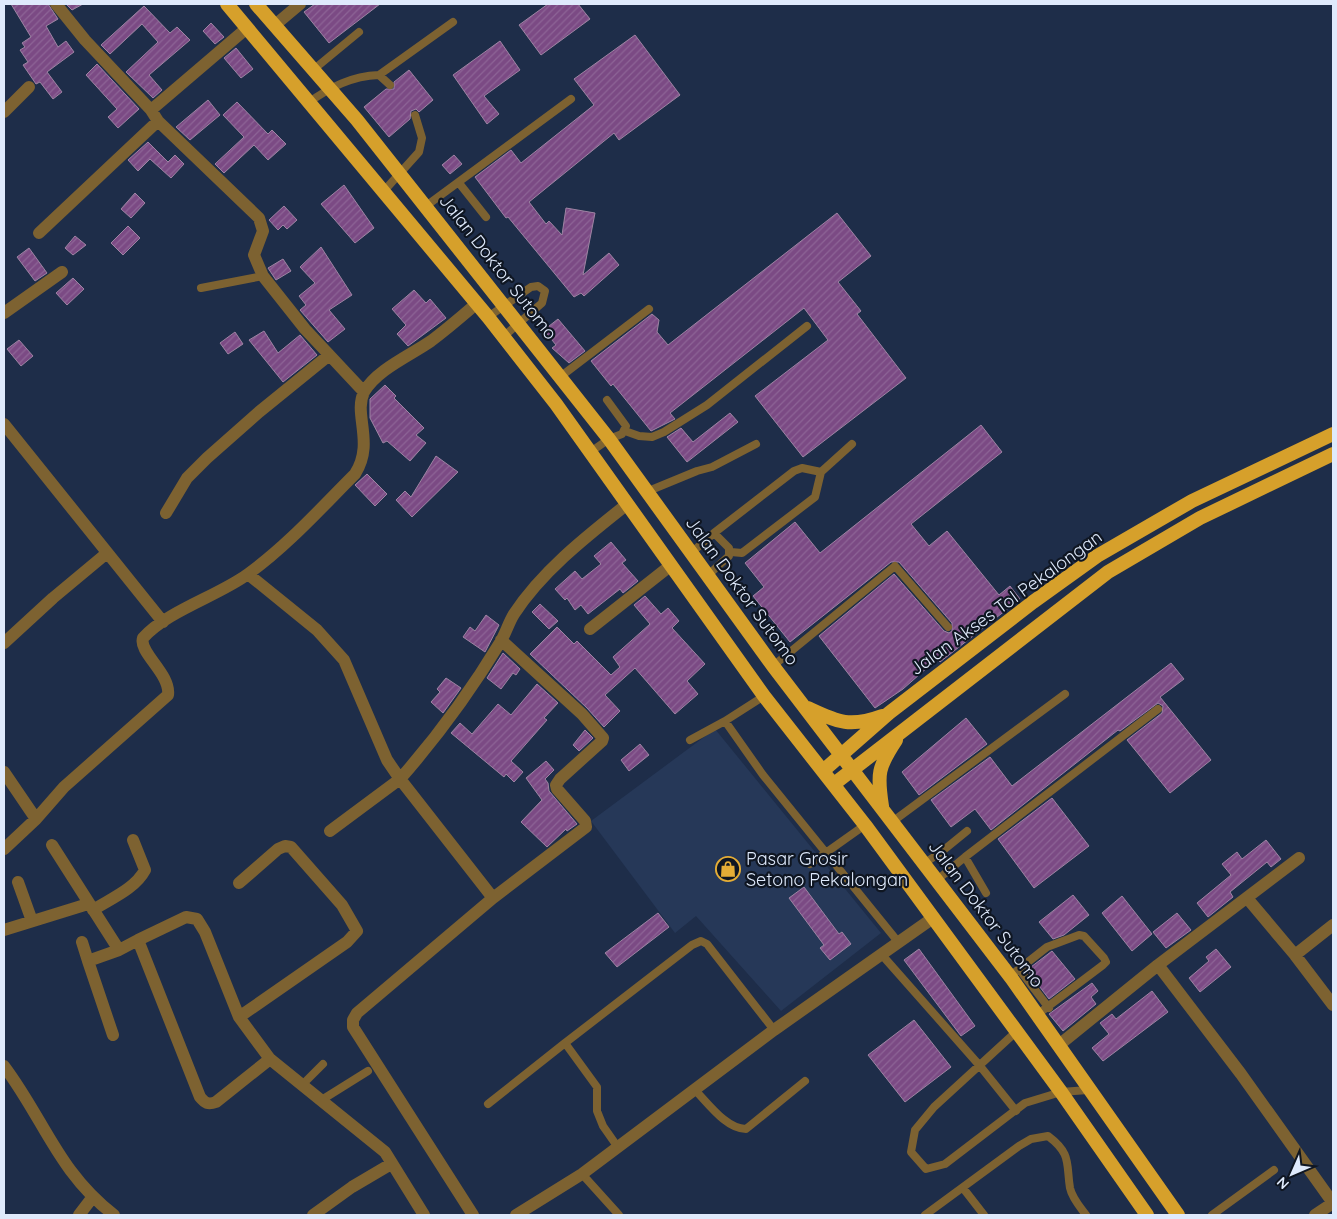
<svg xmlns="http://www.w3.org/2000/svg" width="1337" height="1219" viewBox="0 0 1337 1219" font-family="Quicksand,sans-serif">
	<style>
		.built { fill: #263858 }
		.building { fill: url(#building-hatch); stroke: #9e84a3 }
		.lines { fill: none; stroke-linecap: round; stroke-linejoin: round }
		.service { stroke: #7d6231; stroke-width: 8 }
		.minor { stroke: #7d6231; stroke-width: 12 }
		.tertiary { stroke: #7d6231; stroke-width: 12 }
		.trunk { stroke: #d6a02b; stroke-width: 14 }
		.labels { text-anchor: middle; stroke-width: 4.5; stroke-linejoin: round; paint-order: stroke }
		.street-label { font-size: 18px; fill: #dfeafc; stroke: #0f1622 }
		.poi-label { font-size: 18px; fill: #dfeafc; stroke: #0f1622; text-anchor: start }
	</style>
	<defs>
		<pattern id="building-hatch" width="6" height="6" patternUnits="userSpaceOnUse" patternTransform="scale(1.25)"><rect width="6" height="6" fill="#7b4a84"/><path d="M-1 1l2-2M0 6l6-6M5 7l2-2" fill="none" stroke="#8d6496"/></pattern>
	</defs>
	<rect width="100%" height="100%" fill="#1e2d49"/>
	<!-- built -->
	<path class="built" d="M715 729 881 933 781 1011 696 916 675 933 591 821Z"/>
	<!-- building -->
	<path class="building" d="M11 4H48L58 19 46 26 58 47 66 41 74 52 47 72 62 92 53 99 40 82 36 84 23 65 28 62 20 50 25 47 22 43 31 37Z
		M66 4H83L72 10Z
		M315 4H380L329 43 304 12Z
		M548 4H578L590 19 541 55 519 25Z
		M144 6 170 33 177 27 190 40 149 75 162 90 153 98 126 72 158 42 142 24 110 54 101 45Z
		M211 23 224 37 215 44 203 31Z
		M635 35 680 95 619 140 614 133 529 202 546 224 549 221 562 235 566 208 595 213 583 275 609 253 619 265 584 296 581 293 574 297 508 217 506 218 475 177 511 150 521 163 594 105 574 79Z
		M500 41 520 70 484 96 499 114 487 124 453 75Z
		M236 48 253 69 241 78 224 58Z
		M97 64 139 109 118 128 108 117 117 109 86 75Z
		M409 70 433 100 419 112 416 109 411 111 410 119 389 137 364 107 386 89H394V82Z
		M208 100 220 115 190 140 176 127Z
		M237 102 268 134 272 130 286 144 268 160 254 145 224 173 215 164 244 137 223 115Z
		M148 142 168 162 175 155 184 164 171 178 150 159 138 171 128 160Z
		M454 155 462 164 450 174 442 165Z
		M344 185 374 228 355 243 321 204Z
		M135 193 145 203 131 218 121 209Z
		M284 206 297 220 287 229 283 225 278 230 269 220Z
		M837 213 871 256 838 282 861 311 857 314 906 378 803 457 755 396 828 340 804 308 670 413 675 419 651 431 613 384 611 386 591 361 652 314 659 320 657 332 668 345Z
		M128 226 140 238 123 255 111 243Z
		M75 236 86 245 73 255 65 248Z
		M321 247 352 295 329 310 345 329 328 342 300 310 306 305 299 296 315 283 300 267Z
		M29 248 47 273 35 281 17 257Z
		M283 259 291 271 276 280 268 268Z
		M73 278 84 289 67 305 56 293Z
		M414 290 426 303 430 299 446 318 408 346 397 334 406 325 392 309Z
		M558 319 585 351 569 363 552 348 556 345 544 330Z
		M264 331 278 353 300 335 317 355 283 382 249 340Z
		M235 332 243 344 228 354 220 343Z
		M19 340 33 356 21 366 7 349Z
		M385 385 396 396 394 398 424 428 416 435 426 443 410 461 387 441 383 443 370 418V399Z
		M730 413 738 422 687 462 667 437 681 428 693 442Z
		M981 425 1002 452 911 524 929 546 947 531 999 595 1010 586 1020 599 940 662 937 659 903 689 875 708 819 636 894 574 944 631 949 633 952 631V623L899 562H891L790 642 753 596 764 587 745 563 795 522 820 553Z
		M436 456 458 472 412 517 396 500 405 491 411 497Z
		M367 474 387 494 375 506 355 485Z
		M611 542 626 560 622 563 638 581 623 593 620 589 588 614 581 605 575 610 567 598 565 600 555 589 575 571 582 579 601 564 594 556Z
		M645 596 661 614 668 608 679 621 672 628 705 664 687 681 698 694 675 714 635 668 605 695 620 711 604 727 587 708 530 654 557 627 574 644 577 641 611 675 620 667 613 657 650 624 634 605Z
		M540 604 558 621 549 629 532 612Z
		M486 615 499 625 485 652 463 637 470 627 475 631Z
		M503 653 520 669 516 675 513 673 501 689 487 678Z
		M1171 663 1184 679 1160 697 1211 760 1170 793 1127 740 1162 713 1163 706 1158 703 1120 731 1118 730 991 830 975 809 951 827 931 800 990 757 1012 786Z
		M446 678 461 688 443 713 431 702 440 692 437 689Z
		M537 684 558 703 544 718 547 720 511 761 523 772 514 782 506 774 504 777 451 733 460 723 472 734 498 704 511 715Z
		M966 718 987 744 919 795 902 772Z
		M585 730 593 738 579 751 573 745Z
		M640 744 649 755 629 771 621 760Z
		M546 761 554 770 545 779 548 783 549 791 577 824 567 831 566 829 547 847 521 822 542 800 526 778Z
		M1052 798 1089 846 1034 888 998 839Z
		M1266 840 1281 859 1271 867 1267 862 1230 892 1233 897 1208 917 1197 903 1231 875 1222 864 1237 852 1242 859Z
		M804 887 839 934 842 932 851 944 830 960 820 948 824 945 789 898Z
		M1073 895 1089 915 1064 935 1053 939 1039 922Z
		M1122 896 1152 934 1132 951 1102 913Z
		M658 913 669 927 617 967 605 953Z
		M1177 913 1191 930 1166 948 1153 932Z
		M919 949 975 1026 961 1036 904 960Z
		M1216 949 1231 967 1200 992 1189 978 1209 961 1206 957Z
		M1052 951 1075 979 1049 999 1027 970Z
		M1092 983 1098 991 1091 997 1096 1004 1063 1031 1049 1014Z
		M1152 991 1168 1012 1103 1061 1092 1048 1109 1034 1100 1023 1112 1014 1116 1019Z
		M914 1020 951 1067 905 1102 868 1055Z"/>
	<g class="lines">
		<!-- service -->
		<path class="service" d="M313 70 359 32
			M379 75 453 22
			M308 103C330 87 352 76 379 75L390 85
			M459 183 486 217
			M383 192 419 152 422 138 415 115
			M426 206 571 99
			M201 288 263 276
			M488 317 531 287 538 286 545 291 542 303 503 337
			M560 377 649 309
			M625 431 639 436 652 437 664 432 707 405 807 326
			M589 453 609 439 622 434 626 426 607 400
			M646 492 697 471 712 467 756 444
			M714 533 794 471 802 468 821 472 852 444
			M731 552 742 553 815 497 821 472
			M691 553 714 533 729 548V556L707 576
			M773 666 895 566 948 627
			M725 721 764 696
			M690 740 725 721 763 775 899 943
			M892 822 1065 694
			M965 857 986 893
			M810 864 865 825
			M923 864 940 853 967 831
			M937 880 965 857 1158 709
			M882 955 980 1066 1016 1111
			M1019 969 1049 1008
			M1010 976 1047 947 1079 935 1084 936 1104 958 1106 962 1103 965 1038 1014
			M1017 1031 934 1107 915 1130 911 1152 926 1169 945 1164 1025 1103 1061 1092 1088 1090
			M565 1043 692 945 701 941 707 944 774 1030
			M301 1086 323 1064
			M694 1089C708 1103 726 1129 746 1129L805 1081
			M320 1101 368 1071
			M488 1104 565 1043 597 1087V1111L603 1126 617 1146
			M582 1174 619 1215
			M963 1188 984 1215
			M925 1215 1019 1146 1031 1139 1048 1136C1072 1154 1066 1164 1070 1188 1072 1198 1080 1207 1086 1215
			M1212 1215 1274 1170"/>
		<!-- minor -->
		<path class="minor" d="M56 4 85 40 151 110 158 121 259 218 263 231 254 255 263 276 305 329 364 392
			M275 25 300 4
			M151 110 247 28
			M4 112 29 87
			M39 233 158 121
			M4 313 62 272
			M4 424 163 622
			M166 513 187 478 207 458 259 412 328 356
			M248 574 317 630 344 660 387 760 400 779 330 831
			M590 629 670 566
			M4 643 53 598 107 553
			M4 772 36 819
			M52 845 119 950 138 940 200 1097C205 1103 208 1105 216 1102L270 1059
			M4 849 36 819 64 787 168 695C171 674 138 652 143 638 167 611 218 596 248 574 287 546 321 508 355 474 375 443 353 414 364 392 376 370 411 355 431 341 447 329 461 317 476 304
			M18 882 32 921
			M239 883 278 849 285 846 291 847 342 905 357 931 347 942 239 1017
			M493 898 586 827 585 821 557 789 556 785 560 779 602 741 603 738 582 714 501 640
			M1247 898 1295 955 1333 1005
			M93 910C110 899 135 889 145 870L133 840
			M4 930 88 904
			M138 940 186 917 197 919 205 932 239 1017 270 1059 385 1152 424 1215
			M82 942 88 961
			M1295 955 1333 925
			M1158 965 1241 1074 1333 1203 1315 1215
			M113 1035 88 961 119 950
			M1059 1045 1158 965 1299 858
			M4 1066C44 1119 58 1172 114 1215
			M79 1215 92 1198
			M313 1215 352 1187 391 1164
			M473 1215 353 1027V1020L357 1013 493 898 400 779C437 737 472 689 501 641 506 632 509 622 514 614 542 571 587 536 626 505"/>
		<!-- tertiary -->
		<path class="tertiary" d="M516 1215 582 1174 774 1030 933 918"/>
		<!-- trunk -->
		<path class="trunk" d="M227 4 488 317 556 404 764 696 865 825 1061 1092 1147 1215
			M256 4 357 120 609 439 773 666 1012 979 1178 1215
			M808 708C838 722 849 728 882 716
			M824 770 889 713 1033 602 1097 556 1192 501 1333 434
			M834 784 1108 572 1200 518 1333 454
			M882 806C877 774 878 767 896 740"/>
	</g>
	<!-- icons -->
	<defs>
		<symbol id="shop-ring" viewBox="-11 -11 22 22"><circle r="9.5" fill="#0f1622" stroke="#e5ad36" stroke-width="1.5"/><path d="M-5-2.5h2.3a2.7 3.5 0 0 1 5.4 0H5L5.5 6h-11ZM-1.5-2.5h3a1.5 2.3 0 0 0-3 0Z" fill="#e5ad36"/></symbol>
	</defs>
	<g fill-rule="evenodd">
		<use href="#shop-ring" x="714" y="855" width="28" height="28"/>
	</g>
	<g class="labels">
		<!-- street labels -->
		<g class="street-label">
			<text transform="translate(498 267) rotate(52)" y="6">Jalan Doktor Sutomo</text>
			<text transform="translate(742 591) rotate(54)" y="6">Jalan Doktor Sutomo</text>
			<text transform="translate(1006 603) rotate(-36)" y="6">Jalan Akses Tol Pekalongan</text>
			<text transform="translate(986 914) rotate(53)" y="6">Jalan Doktor Sutomo</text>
		</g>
		<!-- poi labels -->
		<g class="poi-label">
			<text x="746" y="865">Pasar Grosir<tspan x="746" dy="21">Setono Pekalongan</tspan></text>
		</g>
	</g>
	<!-- border -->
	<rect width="1337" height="1219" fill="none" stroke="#dfeafc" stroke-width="10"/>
	<!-- north arrow -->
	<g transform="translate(1292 1174) rotate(225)" stroke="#0f1622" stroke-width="4" paint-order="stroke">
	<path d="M0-4L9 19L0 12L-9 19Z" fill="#dfeafc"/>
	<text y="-8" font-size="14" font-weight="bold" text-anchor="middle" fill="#dfeafc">N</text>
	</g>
</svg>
